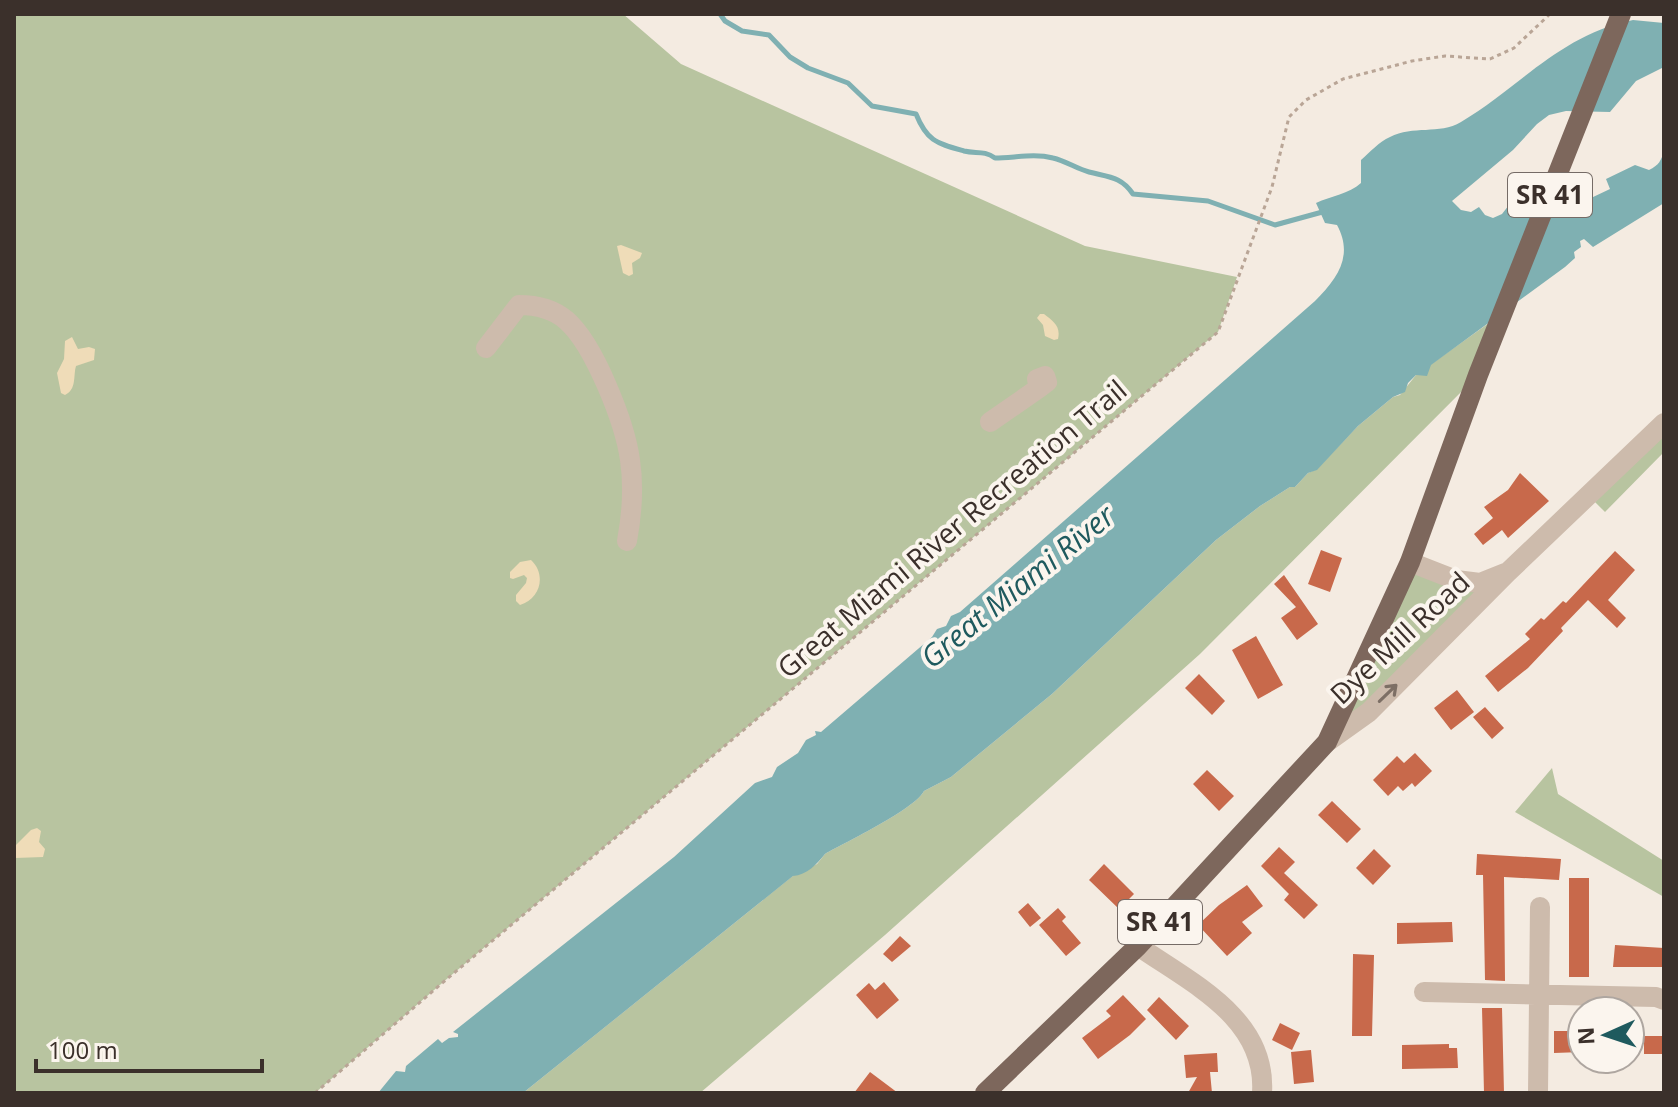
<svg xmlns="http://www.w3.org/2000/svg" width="1678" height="1107" viewBox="0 0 1678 1107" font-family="'Open Sans',sans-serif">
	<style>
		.green { fill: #b8c4a0 }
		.sand { fill: #efdcb8 }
		.water { fill: #7fb0b2 }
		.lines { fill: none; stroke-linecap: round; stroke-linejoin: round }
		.stream { stroke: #7fb0b2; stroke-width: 5 }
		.building { fill: #c8694b }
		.path { stroke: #b9a596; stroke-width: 3; stroke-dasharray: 4 4; stroke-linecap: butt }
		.minor { stroke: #cdbbac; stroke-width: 20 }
		.major { stroke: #7d675c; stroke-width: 20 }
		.oneway { stroke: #7d6f65 }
		.labels { text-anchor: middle; stroke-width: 8; stroke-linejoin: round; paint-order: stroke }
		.shield { fill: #fbf5ee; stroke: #756b66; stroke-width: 2 }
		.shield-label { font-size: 26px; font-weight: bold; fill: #3b302b }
		.street-label { font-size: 28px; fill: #3b302b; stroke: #fbf5ee }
		.water-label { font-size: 30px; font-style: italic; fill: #1f5a5e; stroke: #fbf5ee }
	</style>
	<rect width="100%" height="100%" fill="#f4ebe1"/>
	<!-- green -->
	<path class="green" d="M14 14H623L681 64 1085 246 1237 277 1218 332 448 978 315 1093H14Z
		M1503 313 1478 375 1200 654 885 935 700 1093H523L794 875 817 864 825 854C846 842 915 809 924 791L951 777 1052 694 1216 540 1260 506 1290 487H1295L1308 473 1317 469 1358 426 1393 397 1400 395 1416 375Z
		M1664 425V452L1605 512 1588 495Z
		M1410 562 1456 580 1508 572 1327 742Z
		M1552 768 1558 794 1664 861V897L1515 812Z"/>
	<!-- sand -->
	<path class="sand" d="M621 245 642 253 640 258 632 263 633 274 629 276 623 273 617 246Z
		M1040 314H1044C1053 321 1061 326 1058 339L1054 340 1045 336 1043 325 1037 318Z
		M72 337 78 349 89 347 95 349 94 360 76 366C73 376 77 389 65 395L61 393 57 373 64 359 65 341Z
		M531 560C547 575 540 599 520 605L516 601V595L526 583 527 578 524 575 513 579 510 578V572L520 562Z
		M37 828 41 831 39 842 45 849 43 857 15 858 14 847 31 830Z"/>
	<!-- water -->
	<path class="water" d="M1633 20 1664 23V67L1636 81 1610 112 1566 111 1549 115 1537 124 1513 150 1452 201 1461 210 1471 212 1479 207 1485 215 1493 218 1502 214 1509 205 1553 211 1558 205 1573 201 1572 207 1610 189 1606 179 1635 165 1649 170C1659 165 1661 161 1664 151V203L1593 247 1584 239 1580 241 1581 247 1574 252 1575 258 1565 267 1431 365 1427 376 1416 375 1408 383 1405 392 1393 397 1358 426 1317 470 1308 473 1295 487H1290L1260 506 1216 540 1052 694 951 777 924 791C915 809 846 842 825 854 817 864 807 875 793 876L523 1093H378L396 1071 405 1072 406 1066 438 1039 442 1043 449 1038 458 1037V1034L453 1032 674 857 755 783 772 777 777 767 798 753 806 740 816 735 815 731 821 732 932 637 937 629 946 626 951 616 960 612 1315 301C1337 279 1354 256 1337 225L1325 223 1316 203C1331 196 1349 194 1361 183V160C1370 152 1379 142 1390 137 1413 125 1439 135 1461 122 1521 86 1560 35 1633 20Z"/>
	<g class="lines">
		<!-- stream -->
		<path class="stream" d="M720 14 725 21 742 31 769 35 790 57 808 68 848 83 872 106 916 114C927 141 936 143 964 151 976 154 984 150 995 158 1014 158 1034 153 1053 158 1066 161 1077 169 1089 172 1108 177 1121 176 1133 194L1208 201 1275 225 1326 211"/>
	</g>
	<!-- building -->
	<path class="building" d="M1520 473 1549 501 1508 538 1502 530 1483 545 1474 534 1493 518 1484 507 1508 490Z
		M1321 550 1342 558 1330 592 1308 584Z
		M1615 551 1635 570 1608 600 1626 618 1617 628 1588 600 1561 628 1563 631 1528 668 1498 692 1485 676 1530 639 1525 634 1541 618 1544 620 1563 601 1566 603Z
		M1284 575 1318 624 1297 640 1281 618 1296 607 1274 584Z
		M1256 636 1283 685 1258 699 1232 650Z
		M1199 674 1225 701 1212 715 1185 688Z
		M1457 690 1474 712 1451 730 1434 708Z
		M1485 707 1504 728 1492 739 1473 717Z
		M1415 753 1432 771 1415 787 1412 783 1403 791 1398 786 1388 796 1373 780 1397 756 1404 763Z
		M1207 770 1234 796 1219 811 1193 784Z
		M1332 801 1361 829 1347 843 1318 815Z
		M1279 847 1295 862 1284 873 1318 905 1304 919 1284 900 1289 894 1261 866Z
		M1374 849 1391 866 1373 885 1356 868Z
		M1477 854 1561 859 1559 880 1504 877 1505 981 1485 980 1483 875H1476Z
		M1104 864 1134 894 1119 909 1089 880Z
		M1569 878H1589V977H1569Z
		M1247 885 1263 906 1242 922 1252 933 1227 956 1198 925 1219 905Z
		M1028 903 1041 918 1030 927 1018 912Z
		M1058 908 1066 917 1062 921 1081 943 1066 956 1039 925Z
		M1452 922 1453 942 1397 944V923Z
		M900 936 911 946 892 962 883 954Z
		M1615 945 1664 948V967H1613Z
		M1353 954 1374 955 1372 1036H1352Z
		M884 982 899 1000 877 1019 856 995 869 983 875 990Z
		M1123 995 1146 1019 1130 1035 1098 1059 1082 1038 1111 1016 1106 1011Z
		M1159 997 1189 1026 1176 1040 1147 1010Z
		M1482 1008H1502L1504 1093H1484Z
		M1280 1023 1300 1033 1292 1050 1272 1040Z
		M1554 1031H1571L1572 1037H1582V1052L1554 1053Z
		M1644 1036H1664V1054H1644Z
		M1449 1044V1048H1457L1458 1068 1402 1069V1045Z
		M1311 1050 1314 1082 1294 1084 1291 1052Z
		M1217 1053 1218 1072H1210L1212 1093H1188L1197 1077 1186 1078 1184 1055Z
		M870 1072 898 1093H854Z"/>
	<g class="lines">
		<!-- path -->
		<path class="path" d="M315 1093 448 978 1218 332 1272 187 1289 117 1306 100 1343 79 1412 61 1445 56 1490 59 1514 48 1550 14"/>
		<!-- minor -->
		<path class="minor" d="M486 348 519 305C535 305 553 309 566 320 594 344 625 423 630 460 634 487 632 514 627 541
			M990 422 1039 388 1047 382 1045 376 1037 379 1039 388
			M1410 562 1456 580 1480 583 1505 573
			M1327 742 1369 712 1508 572 1664 423
			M1138 946C1191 983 1267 1018 1262 1093
			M1424 992 1656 997 1664 1000
			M1538 1093 1540 907"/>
		<!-- major -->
		<path class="major" d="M985 1093 1138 946 1327 742 1410 562 1478 375 1621 14"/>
	</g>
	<!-- one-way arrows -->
	<defs><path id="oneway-shaft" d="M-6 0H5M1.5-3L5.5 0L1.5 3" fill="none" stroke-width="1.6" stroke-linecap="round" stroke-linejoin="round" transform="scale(2)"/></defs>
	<use class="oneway" href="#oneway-shaft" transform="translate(1388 693) rotate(-44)"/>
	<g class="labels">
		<!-- shield labels -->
		<g class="shield">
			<rect x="1508" y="173" width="84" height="44" rx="6"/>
			<rect x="1118" y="900" width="84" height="44" rx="6"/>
		</g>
		<g class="shield-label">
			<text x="1550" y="204">SR 41</text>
			<text x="1160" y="931">SR 41</text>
		</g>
		<!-- street labels -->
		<g class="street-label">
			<text transform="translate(952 529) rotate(-40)" y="10">Great Miami River Recreation Trail</text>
			<text transform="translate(1400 638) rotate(-43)" y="10">Dye Mill Road</text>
		</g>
		<!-- water labels -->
		<g class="water-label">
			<text transform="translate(1018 587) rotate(-39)" y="10">Great Miami River</text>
		</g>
	</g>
	<!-- border -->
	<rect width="1678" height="1107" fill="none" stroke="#3b302b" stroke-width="32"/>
	<!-- north arrow -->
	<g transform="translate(1606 1035) rotate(267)"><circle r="38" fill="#fbf5ee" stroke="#aea6a0" stroke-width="2"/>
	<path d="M0-6L14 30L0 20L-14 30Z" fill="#1f5a5e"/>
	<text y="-12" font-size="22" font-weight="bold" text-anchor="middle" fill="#3b302b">N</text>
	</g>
	<!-- scale -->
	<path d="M36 1059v12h226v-12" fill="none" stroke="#3b302b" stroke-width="4"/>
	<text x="48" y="1059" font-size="24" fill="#3b302b" stroke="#fbf5ee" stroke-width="6" paint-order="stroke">100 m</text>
</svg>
